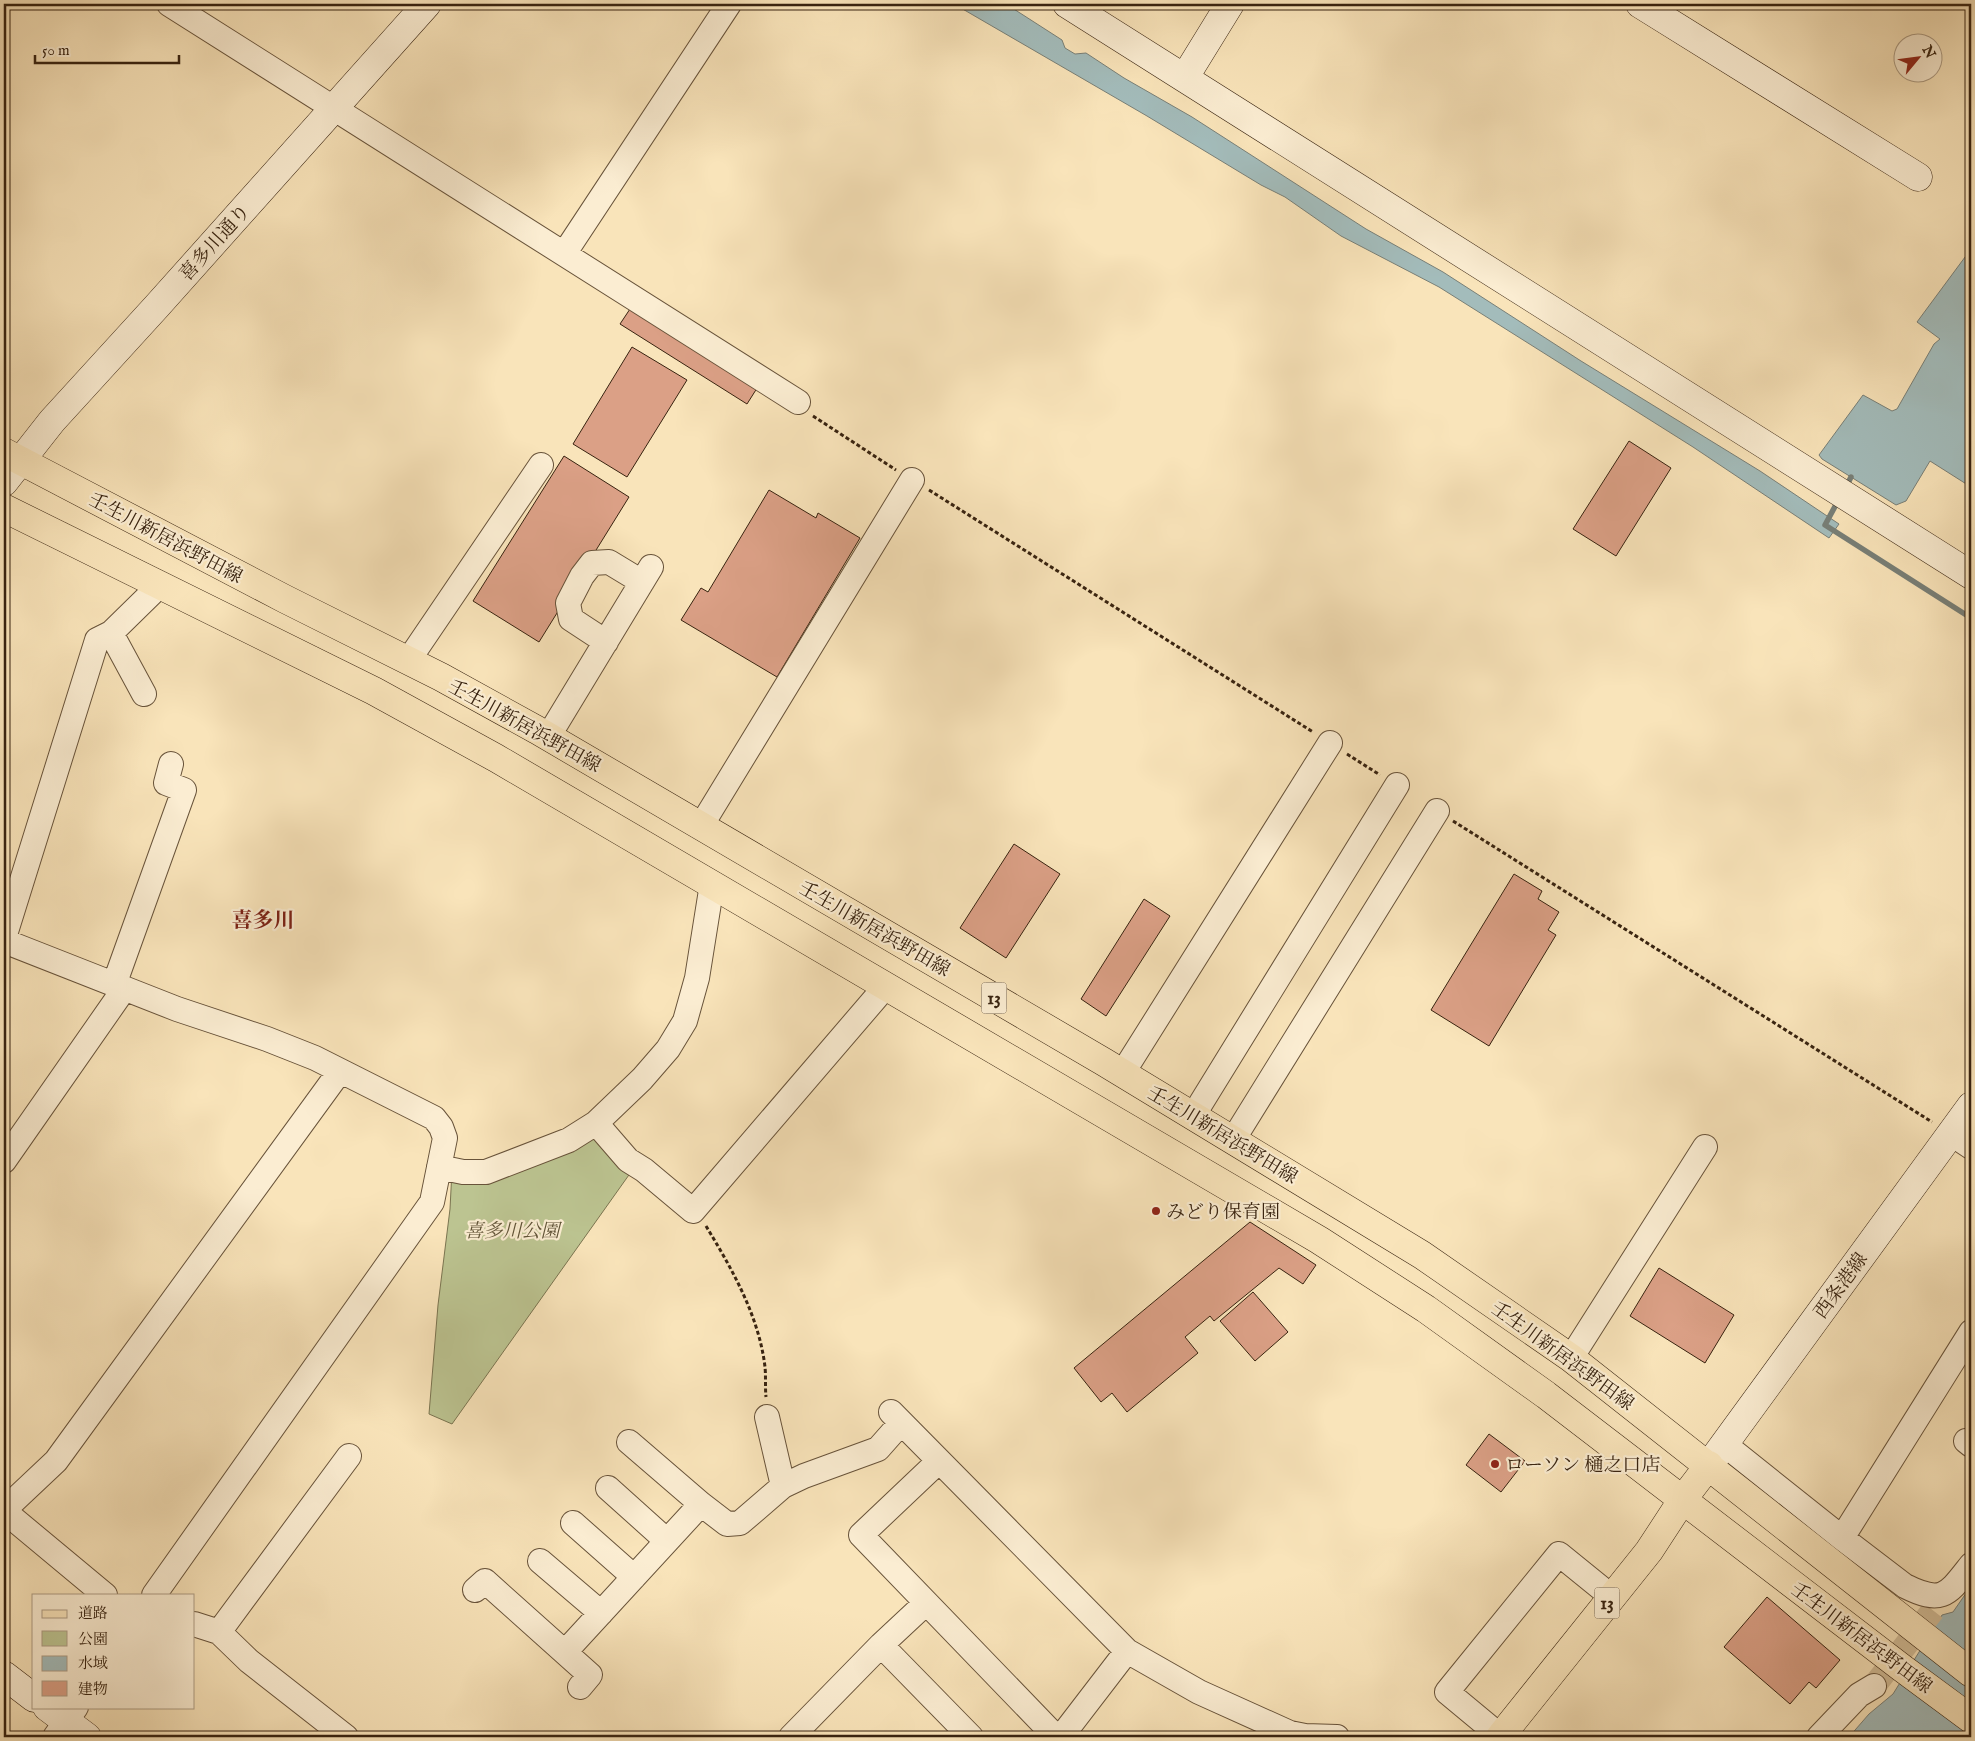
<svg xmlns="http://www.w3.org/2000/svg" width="1975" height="1741" viewBox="0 0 1975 1741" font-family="'IM FELL English','Noto Serif JP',serif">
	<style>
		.green { fill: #bcc491; stroke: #7a7450 }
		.water { fill: #a3bcbb; stroke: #787f77 }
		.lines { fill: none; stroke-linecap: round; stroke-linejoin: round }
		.stream { stroke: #787f77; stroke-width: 5.5 }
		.building { fill: #dba086; stroke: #382310 }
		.street-tunnel { stroke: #d2bd98; stroke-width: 24; stroke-dasharray: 24 12; stroke-linecap: butt }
		.street-casing { stroke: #68533a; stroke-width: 26 }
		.secondary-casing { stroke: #382310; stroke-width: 29 }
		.primary-casing { stroke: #382310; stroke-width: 29 }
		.path { stroke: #382310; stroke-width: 3; stroke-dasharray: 4 2.5; stroke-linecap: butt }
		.street { stroke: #fbedd2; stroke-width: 24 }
		.secondary { stroke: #fbedd2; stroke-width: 28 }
		.primary { stroke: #f9e4ba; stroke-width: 28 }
		.poi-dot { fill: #8f2418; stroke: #fbedd2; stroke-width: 2 }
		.labels { text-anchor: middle; stroke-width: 4.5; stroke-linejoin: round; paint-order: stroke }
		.shield { fill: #fbedd2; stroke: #72604a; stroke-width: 1 }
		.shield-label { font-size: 18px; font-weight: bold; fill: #382310 }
		.street-label { font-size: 19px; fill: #382310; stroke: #fbedd2 }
		.poi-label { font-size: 19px; fill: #382310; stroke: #fbedd2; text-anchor: start }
		.park-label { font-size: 19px; font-style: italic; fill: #605337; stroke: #fbedd2 }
		.quarter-label { font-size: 21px; font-weight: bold; fill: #7a1f14; stroke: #fbedd2 }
	</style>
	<rect width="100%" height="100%" fill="#f9e4ba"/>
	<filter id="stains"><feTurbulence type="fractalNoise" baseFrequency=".004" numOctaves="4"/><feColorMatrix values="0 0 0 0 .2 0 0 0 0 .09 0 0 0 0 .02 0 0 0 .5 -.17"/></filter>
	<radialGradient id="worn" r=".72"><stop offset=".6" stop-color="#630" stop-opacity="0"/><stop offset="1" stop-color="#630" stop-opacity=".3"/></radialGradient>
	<!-- green -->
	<path class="green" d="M596 1123 636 1165 452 1424 429 1414 438 1305 450 1209 452 1170 486 1172Z"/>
	<!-- water -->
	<path class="water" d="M954 4H1006L1062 40 1065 48 1075 54 1086 53 1124 78 1192 117 1366 229 1443 272 1581 361 1760 471 1839 524 1829 538 1693 447 1439 287 1341 236 1285 197 1261 185 1147 116Z
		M1971 249V487L1930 461 1906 501 1896 505 1822 459 1819 455 1863 395 1892 411 1897 409 1934 344 1940 339 1917 322Z
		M1971 1586V1737H1849L1869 1714 1893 1694 1942 1615 1953 1612Z"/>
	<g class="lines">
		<!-- stream -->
		<path class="stream" d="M1846 487 1851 477
			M1839 499 1825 525 1971 618"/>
	</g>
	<!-- building -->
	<path class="building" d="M630 309 759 385 747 404 620 324Z
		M632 347 687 380 627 477 573 444Z
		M1629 441 1671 468 1616 556 1573 529Z
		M564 456 629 497 539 642 473 601Z
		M769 490 816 518 818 513 860 538 777 677 681 620 701 588 708 592Z
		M1014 844 1060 874 1006 958 960 928Z
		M1514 874 1542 891 1538 899 1559 912 1548 930 1556 935 1489 1046 1431 1010Z
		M1144 899 1170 916 1106 1016 1081 999Z
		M1250 1222 1316 1265 1303 1284 1279 1268 1214 1321 1210 1316 1185 1337 1198 1353 1127 1412 1112 1393 1101 1402 1074 1368Z
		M1659 1268 1734 1315 1705 1363 1630 1316Z
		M1253 1292 1288 1332 1255 1361 1220 1321Z
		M1489 1434 1525 1461 1501 1492 1466 1465Z
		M1767 1597 1840 1660 1816 1688 1809 1682 1790 1704 1724 1647Z"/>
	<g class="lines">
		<!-- street-tunnel -->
		<path class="street-tunnel" d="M1874 1686 1934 1609"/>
		<defs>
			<path id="street" d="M169 4 798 402
				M564 254 729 4
				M111 633 144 694
				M606 642 571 619 568 603 582 576 592 563 609 562 642 582
				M408 661 541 465
				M548 737 651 567
				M701 826 912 480
				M4 938 97 640 111 633 160 585
				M4 941 177 1009 267 1039 315 1058 434 1118 441 1127 445 1138 432 1202 154 1595
				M114 985 184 790 166 783 171 764
				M1122 1074 1330 743
				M1193 1116 1397 785
				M596 1123 628 1160 644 1170 693 1211 886 986
				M1950 1133 1971 1147
				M1233 1140 1437 811
				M4 1161 124 989
				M439 1167 463 1172H486L569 1140 596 1123 642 1079 668 1049 685 1021 697 978 712 884
				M1571 1358 1705 1147
				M891 1412 1127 1651 1199 1692 1290 1733 1305 1736 1337 1737
				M767 1417 783 1486
				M1966 1441 1971 1445
				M629 1442 701 1504 727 1524 740 1523 783 1486 804 1476 878 1449 901 1423
				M1724 1444 1842 1538 1905 1586C1943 1605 1948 1594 1971 1565
				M939 1461 861 1535 1056 1737
				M608 1488 667 1541
				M4 1510 56 1461 340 1071
				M4 1511 105 1595
				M573 1523 634 1577
				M1842 1538 1971 1332
				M540 1561 601 1613
				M475 1590 485 1581 590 1675 580 1687
				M926 1603 881 1645 971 1737
				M194 1624 219 1632 249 1661 346 1737
				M219 1632 349 1456
				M565 1652 701 1504
				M1500 1736 1447 1692 1559 1554 1612 1597
				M55 1737 76 1707
				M791 1737 881 1645
				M1061 1737 1127 1651
				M1819 1737 1859 1695 1874 1686"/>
			<path id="secondary" d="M1067 4 1971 575
				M1640 4 1918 177
				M1185 77 1230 4
				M4 482 52 421 157 306 427 4
				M1709 1465 1971 1106
				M4 1675 34 1698
				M47 1707 87 1737"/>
			<path id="primary" d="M4 452 285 599 441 677 537 730 1104 1062 1422 1255 1571 1358 1971 1673
				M4 508 374 691 496 758 1319 1240 1426 1309 1546 1395 1902 1668 1971 1719
				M1500 1737 1649 1551 1683 1499 1709 1465"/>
		</defs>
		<!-- street casing -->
		<use href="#street" class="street-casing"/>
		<!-- secondary casing -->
		<use href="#secondary" class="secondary-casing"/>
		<!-- primary casing -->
		<use href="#primary" class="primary-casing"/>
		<!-- path -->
		<path class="path" d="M813 416 896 470
			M929 490 1313 732
			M1347 754 1380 775
			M1453 821 1932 1122
			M706 1226C732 1269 759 1316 765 1367 766 1377 765 1387 766 1397"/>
		<!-- street -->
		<use href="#street" class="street"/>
		<!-- secondary -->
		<use href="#secondary" class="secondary"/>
		<!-- primary -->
		<use href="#primary" class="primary"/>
	</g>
	<!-- markers -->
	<g class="poi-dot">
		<circle cx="1156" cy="1211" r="5"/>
		<circle cx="1495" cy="1464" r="5"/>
	</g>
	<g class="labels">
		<!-- shield labels -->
		<g class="shield">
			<rect x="981.5" y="982.5" width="25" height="31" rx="4"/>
			<rect x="1594.5" y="1587.5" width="25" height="31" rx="4"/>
		</g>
		<g class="shield-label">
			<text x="994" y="1004">13</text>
			<text x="1607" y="1609">13</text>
		</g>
		<!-- street labels -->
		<g class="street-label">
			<text transform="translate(214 242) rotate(-48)" y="7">喜多川通り</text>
			<text transform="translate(166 537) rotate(28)" y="7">壬生川新居浜野田線</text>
			<text transform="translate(525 725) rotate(29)" y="7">壬生川新居浜野田線</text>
			<text transform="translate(875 928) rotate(30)" y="7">壬生川新居浜野田線</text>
			<text transform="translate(1223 1134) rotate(31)" y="7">壬生川新居浜野田線</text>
			<text transform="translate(1840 1285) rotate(-54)" y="7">西条港線</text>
			<text transform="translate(1563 1355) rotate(36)" y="7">壬生川新居浜野田線</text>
			<text transform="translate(1862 1637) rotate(37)" y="7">壬生川新居浜野田線</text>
		</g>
		<!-- poi labels -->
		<g class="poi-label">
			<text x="1166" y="1218">みどり保育園</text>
			<text x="1505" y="1471">ローソン 樋之口店</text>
		</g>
		<!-- park labels -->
		<g class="park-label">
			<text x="512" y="1237">喜多川公園</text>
		</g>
		<!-- quarter labels -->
		<g class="quarter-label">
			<text x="263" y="927">喜多川</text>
		</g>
	</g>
	<!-- margin -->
	<rect width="1975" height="1741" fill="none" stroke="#f9e4ba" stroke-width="20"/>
	<rect x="5" y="5" width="1965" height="1731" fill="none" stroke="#382310" stroke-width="2.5"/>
	<rect x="10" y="10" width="1955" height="1721" fill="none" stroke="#382310"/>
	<!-- legend -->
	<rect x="32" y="1594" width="162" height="115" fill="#fbedd2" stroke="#ad9c84"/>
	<rect x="42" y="1610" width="25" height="8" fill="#f9e4ba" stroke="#ad9c84"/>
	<text x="78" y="1618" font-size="15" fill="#382310">道路</text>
	<rect x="42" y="1631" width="25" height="15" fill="#bcc491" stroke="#ad9c84"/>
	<text x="78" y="1644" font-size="15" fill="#382310">公園</text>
	<rect x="42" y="1656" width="25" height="15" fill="#a3bcbb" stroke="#ad9c84"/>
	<text x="78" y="1668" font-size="15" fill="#382310">水域</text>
	<rect x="42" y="1681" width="25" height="15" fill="#dba086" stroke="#ad9c84"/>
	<text x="78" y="1694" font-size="15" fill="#382310">建物</text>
	<!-- north arrow -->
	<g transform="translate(1918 58) rotate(61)"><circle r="24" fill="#fbedd2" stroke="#ad9c84"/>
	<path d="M0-4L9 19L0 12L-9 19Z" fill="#8f2418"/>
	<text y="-8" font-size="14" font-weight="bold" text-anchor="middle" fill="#382310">N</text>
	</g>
	<!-- scale -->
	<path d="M35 55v8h144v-8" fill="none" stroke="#382310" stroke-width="2.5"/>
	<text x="42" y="55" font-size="15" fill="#382310" stroke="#fbedd2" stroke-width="4" paint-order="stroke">50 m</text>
	<rect width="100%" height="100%" filter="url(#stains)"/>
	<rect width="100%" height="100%" fill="url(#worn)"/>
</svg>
